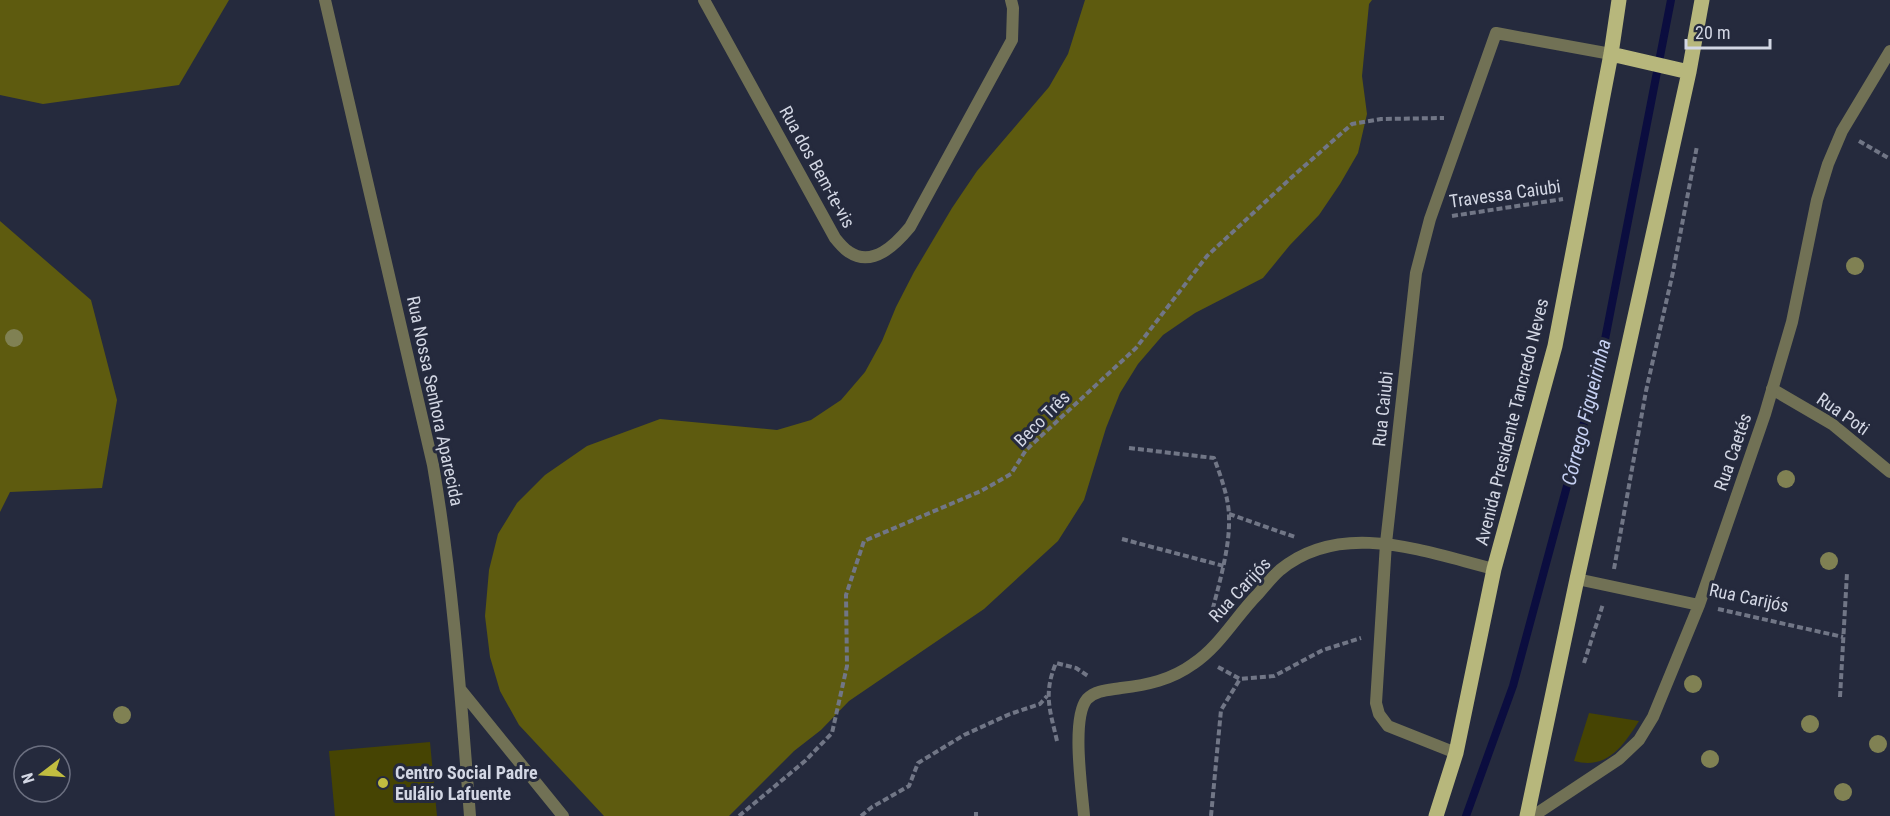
<svg xmlns="http://www.w3.org/2000/svg" width="1890" height="816" viewBox="0 0 1890 816" font-family="'Roboto Condensed',sans-serif">
	<style>
		.green { fill: #464403 }
		.forest { fill: #5e5b0f }
		.lines { fill: none; stroke-linecap: round; stroke-linejoin: round }
		.stream { stroke: #0b0d3f; stroke-width: 8 }
		.path { stroke: #717686; stroke-width: 4; stroke-dasharray: 6 3; stroke-linecap: butt }
		.service { stroke: #717155; stroke-width: 12 }
		.minor { stroke: #717155; stroke-width: 12 }
		.primary { stroke: #b7b77c; stroke-width: 15 }
		.tree { fill: #808153 }
		.poi-dot { fill: #c1bd40; stroke: #252a3d; stroke-width: 2 }
		.labels { text-anchor: middle; stroke-width: 6; stroke-linejoin: round; paint-order: stroke }
		.street-label { font-size: 18px; fill: #d3d7e4; stroke: #252a3d }
		.poi-label { font-size: 18px; font-weight: bold; fill: #d3d7e4; stroke: #252a3d; text-anchor: start }
		.water-label { font-size: 20px; font-style: italic; fill: #c6d0f2; stroke: #252a3d }
	</style>
	<rect width="100%" height="100%" fill="#252a3d"/>
	<!-- green -->
	<path class="green" d="M1589 713 1639 721C1623 746 1607 770 1574 761Z
		M430 742 437 816H335L329 751Z"/>
	<!-- forest -->
	<path class="forest" d="M0 0H229L179 85 43 104 0 95Z
		M1085 0H1372L1369 4 1362 76 1367 114 1358 153 1340 184 1319 215 1290 245 1263 278 1195 313 1163 335 1138 364 1120 393 1106 428 1084 500 1058 541 984 609 849 701 821 730 794 751 729 816H604L519 725 500 691 490 657 485 616 489 570 498 534 517 503 545 475 587 446 660 419 777 430 811 420 841 400 865 372 882 341 896 307 914 272 952 208 977 171 1049 87 1068 54Z
		M0 221 91 300 117 400 102 488 10 492 0 512Z"/>
	<g class="lines">
		<!-- stream -->
		<path class="stream" d="M1466 816 1513 686 1601 360 1671 0"/>
		<!-- path -->
		<path class="path" d="M1859 141 1890 159
			M1452 216 1563 199
			M1129 448 1214 458C1221 477 1229 498 1229 518 1230 549 1218 587 1211 616
			M1229 514 1295 537
			M1122 539 1224 566
			M1614 569 1646 391 1673 272 1697 146
			M1718 609 1843 637
			M1584 663 1603 604
			M1218 667 1240 679 1274 676 1323 650 1361 638
			M1840 697 1847 573
			M1057 741C1050 710 1043 694 1056 663L1076 668 1088 676
			M976 812V816
			M739 816 805 761 832 733 847 666 846 595 864 541 981 491 1011 474 1026 450 1136 348 1207 256 1292 177 1352 124 1381 119 1444 118
			M861 816 872 807 909 786 918 763 964 735 1010 714 1040 704 1047 696
			M1211 816 1221 710 1240 679"/>
		<!-- service -->
		<path class="service" d="M1772 389 1832 424 1890 472"/>
		<!-- minor -->
		<path class="minor" d="M325 0 433 465C453 581 461 699 470 816
			M704 0 835 238C839 243 844 249 849 252 873 268 896 244 910 227L1012 40 1013 8 1011 0
			M1577 579 1699 605
			M460 689 563 816
			M1456 753 1388 726 1379 714 1376 703 1386 543 1416 273 1430 219 1496 33 1611 54
			M1084 816C1082 790 1071 718 1087 699 1096 690 1109 690 1121 688 1147 685 1171 680 1193 664 1220 646 1236 616 1258 594 1265 586 1272 577 1280 570 1342 519 1425 552 1494 569
			M1533 816 1619 759 1639 740 1653 717 1699 605 1765 414 1792 322 1817 200 1828 164 1842 131 1890 51"/>
		<!-- primary -->
		<path class="primary" d="M1611 54 1689 72
			M1436 816 1456 753 1494 569 1555 346 1611 54 1619 0
			M1527 816 1577 579 1689 72 1702 0"/>
	</g>
	<!-- trees -->
	<g class="tree">
		<circle cx="1855" cy="266" r="9"/>
		<circle cx="14" cy="338" r="9"/>
		<circle cx="1786" cy="479" r="9"/>
		<circle cx="1829" cy="561" r="9"/>
		<circle cx="1693" cy="684" r="9"/>
		<circle cx="122" cy="715" r="9"/>
		<circle cx="1810" cy="724" r="9"/>
		<circle cx="1878" cy="744" r="9"/>
		<circle cx="1710" cy="759" r="9"/>
		<circle cx="1843" cy="792" r="9"/>
	</g>
	<!-- markers -->
	<circle class="poi-dot" cx="383" cy="783" r="6"/>
	<g class="labels">
		<!-- street labels -->
		<g class="street-label">
			<text transform="translate(817 167) rotate(61)" y="6">Rua dos Bem-te-vis</text>
			<text transform="translate(1505 194) rotate(-8)" y="6">Travessa Caiubi</text>
			<text transform="translate(435 401) rotate(78)" y="6">Rua Nossa Senhora Aparecida</text>
			<text transform="translate(1383 409) rotate(-84)" y="6">Rua Caiubi</text>
			<text transform="translate(1843 414) rotate(35)" y="6">Rua Poti</text>
			<text transform="translate(1042 419) rotate(-45)" y="6">Beco Três</text>
			<text transform="translate(1512 422) rotate(-76)" y="6">Avenida Presidente Tancredo Neves</text>
			<text transform="translate(1733 452) rotate(-71)" y="6">Rua Caetés</text>
			<text transform="translate(1240 590) rotate(-47)" y="6">Rua Carijós</text>
			<text transform="translate(1749 598) rotate(12)" y="6">Rua Carijós</text>
		</g>
		<!-- poi labels -->
		<g class="poi-label">
			<text x="395" y="779">Centro Social Padre<tspan x="395" dy="21">Eulálio Lafuente</tspan></text>
		</g>
		<!-- water labels -->
		<g class="water-label">
			<text transform="translate(1586 412) rotate(-76)" y="7">Córrego Figueirinha</text>
		</g>
	</g>
	<!-- north arrow -->
	<g transform="translate(42 774) rotate(253)"><circle r="28" fill="#252a3d" stroke="#6b6f80" stroke-width="1.5"/>
	<path d="M0-4.5L10 22L0 15L-10 22Z" fill="#c1bd40"/>
	<text y="-9" font-size="16" font-weight="bold" text-anchor="middle" fill="#d3d7e4">N</text>
	</g>
	<!-- scale -->
	<path d="M1686 39v9h84v-9" fill="none" stroke="#d3d7e4" stroke-width="3"/>
	<text x="1695" y="39" font-size="18" fill="#d3d7e4" stroke="#252a3d" stroke-width="4.5" paint-order="stroke">20 m</text>
</svg>
